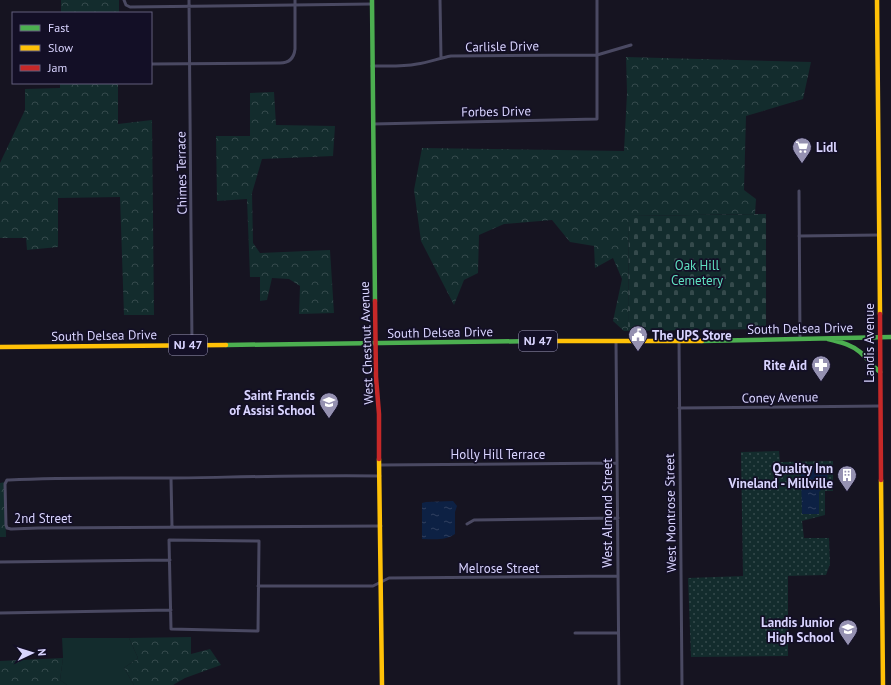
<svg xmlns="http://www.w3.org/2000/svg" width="891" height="685" viewBox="0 0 891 685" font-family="'PT Sans',sans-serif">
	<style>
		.green { fill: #132c2d }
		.forest { fill: url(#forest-crowns) }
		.cemetery { fill: url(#cemetery-stones) }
		.park { fill: url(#park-dots) }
		.water { fill: url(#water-ripples) }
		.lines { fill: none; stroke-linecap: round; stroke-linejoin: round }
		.street { stroke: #4a4962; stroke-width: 3 }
		.fast { stroke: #4caf50; stroke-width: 4.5 }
		.slow { stroke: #ffc107; stroke-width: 4.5 }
		.jam { stroke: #c62828; stroke-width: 4.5 }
		.labels { text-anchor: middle; stroke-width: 3.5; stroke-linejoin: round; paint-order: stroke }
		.shield { fill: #130f26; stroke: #9e99be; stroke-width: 1 }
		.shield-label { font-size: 12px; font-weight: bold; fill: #d9d4ff }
		.street-label { font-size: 13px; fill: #d9d4ff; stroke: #130f26 }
		.poi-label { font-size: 13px; font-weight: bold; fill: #d9d4ff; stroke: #130f26; text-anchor: end }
		.park-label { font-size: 13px; fill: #5fe0c0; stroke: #130f26 }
	</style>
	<defs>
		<pattern id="forest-crowns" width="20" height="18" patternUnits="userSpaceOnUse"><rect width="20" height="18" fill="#132c2d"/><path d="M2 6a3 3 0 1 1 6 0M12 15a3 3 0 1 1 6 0" fill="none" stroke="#354a4c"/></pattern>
		<pattern id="cemetery-stones" width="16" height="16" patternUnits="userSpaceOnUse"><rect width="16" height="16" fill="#132c2d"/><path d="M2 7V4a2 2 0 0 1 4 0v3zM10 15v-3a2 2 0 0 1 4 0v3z" fill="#354a4c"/></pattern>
		<pattern id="park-dots" width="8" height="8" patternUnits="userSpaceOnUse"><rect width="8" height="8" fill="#132c2d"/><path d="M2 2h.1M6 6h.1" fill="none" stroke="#354a4c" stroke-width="1.8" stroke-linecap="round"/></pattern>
		<pattern id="water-ripples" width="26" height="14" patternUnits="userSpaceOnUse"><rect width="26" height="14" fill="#0d2144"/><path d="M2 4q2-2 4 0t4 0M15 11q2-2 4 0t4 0" fill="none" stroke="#304060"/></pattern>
	</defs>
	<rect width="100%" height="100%" fill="#161421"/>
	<!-- green -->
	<path class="green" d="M62 638H129L138 658 124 668 134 685H67L60 680 63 658Z"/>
	<!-- forest -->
	<path class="forest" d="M61 0H119V13H61Z
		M626 57 811 62 803 99 746 116 744 190 756 199 755 214 629 216 628 331H624L613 321 622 279 613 258 595 268 594 246 570 242 552 220 504 224 479 235 478 273 464 280 454 305 421 241 414 190 422 148 624 151 627 93Z
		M60 83H118V124L152 120 154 315H124L120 197 58 198V247L27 250 26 238H0V163L25 110V89L60 88Z
		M274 92 276 125 335 126 333 156 262 159 252 193 253 243 260 253 330 250 334 313 299 314 300 286 289 279 272 278 267 300 260 301V277H250L247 199 217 201 216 136H250V93Z
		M5 482 6 537H0V483Z
		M191 637V654L210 649 221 665 185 678 173 685H134L124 668 138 658 129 638Z
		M63 658 60 680 67 685H0V661Z"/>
	<!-- cemetery -->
	<path class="cemetery" d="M766 214V329L628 331 629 216Z"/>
	<!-- park -->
	<path class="park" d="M779 451 780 462 833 461V491H825V515L802 521 804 538H829L830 564 826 575 788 576V656L691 657 688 578 743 576 741 452Z"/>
	<!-- water -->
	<path class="water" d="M807 465H826L828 466 827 483 819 492V514H802L801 475 802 470Z
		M453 501 457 506 455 512V534C445 541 434 539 422 539V503L426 502Z"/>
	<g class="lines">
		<!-- street -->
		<path class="street" d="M124 0 126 5 130 7 372 4
			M189 0 192 345
			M440 0 441 58
			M151 64 280 63C289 63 294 58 295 49V0
			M372 66C387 66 402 67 417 64 428 63 439 58 451 56L597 55 631 45
			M373 124 597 119V0
			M799 191 800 338
			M799 236 879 235
			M616 341 619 685
			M679 341 682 685
			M679 408 880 406
			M380 465 617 463
			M380 476C311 475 242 477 173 478 119 478 64 477 9 480H7L5 484 6 525 7 528 11 529 38 528 381 526
			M171 478 172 527
			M467 524 474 520 618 518
			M169 540 259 541 258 631 171 629Z
			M0 562 170 560
			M258 586H373L389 578 618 576
			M0 613 171 610
			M575 633H618"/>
		<!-- fast -->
		<path class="fast" d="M372 0 375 301
			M828 339C839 342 851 344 860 352 867 358 872 366 880 372
			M702 341 891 337
			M226 345 539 341"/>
		<!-- slow -->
		<path class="slow" d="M877 0 880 314
			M539 341H702
			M0 347 226 345
			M379 459 382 685
			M881 480 883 685"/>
		<!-- jam -->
		<path class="jam" d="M375 301 376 377 379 414V459
			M880 314 881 480"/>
	</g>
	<!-- icons -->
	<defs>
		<symbol id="supermarket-pin" viewBox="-11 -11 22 30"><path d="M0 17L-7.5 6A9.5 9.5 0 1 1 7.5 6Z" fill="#9591b1" stroke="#130f26"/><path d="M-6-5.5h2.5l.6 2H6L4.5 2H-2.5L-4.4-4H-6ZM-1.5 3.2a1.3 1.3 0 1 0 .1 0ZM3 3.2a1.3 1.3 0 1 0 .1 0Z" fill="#fff"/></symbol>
		<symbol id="civic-pin" viewBox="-11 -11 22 30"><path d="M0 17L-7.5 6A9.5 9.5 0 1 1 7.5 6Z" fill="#9591b1" stroke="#130f26"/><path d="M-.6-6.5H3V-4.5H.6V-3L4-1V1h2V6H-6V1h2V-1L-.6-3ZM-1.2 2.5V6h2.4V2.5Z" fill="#fff"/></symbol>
		<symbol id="pharmacy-pin" viewBox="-11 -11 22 30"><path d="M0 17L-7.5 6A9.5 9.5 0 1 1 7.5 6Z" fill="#9591b1" stroke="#130f26"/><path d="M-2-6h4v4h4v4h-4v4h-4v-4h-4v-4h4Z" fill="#fff"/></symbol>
		<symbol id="school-pin" viewBox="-11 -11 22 30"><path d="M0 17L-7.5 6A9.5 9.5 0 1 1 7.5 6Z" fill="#9591b1" stroke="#130f26"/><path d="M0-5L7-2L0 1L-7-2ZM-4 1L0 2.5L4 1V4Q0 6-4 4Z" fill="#fff"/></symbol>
		<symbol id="building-pin" viewBox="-11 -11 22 30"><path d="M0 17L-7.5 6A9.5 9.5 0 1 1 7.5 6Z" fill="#9591b1" stroke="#130f26"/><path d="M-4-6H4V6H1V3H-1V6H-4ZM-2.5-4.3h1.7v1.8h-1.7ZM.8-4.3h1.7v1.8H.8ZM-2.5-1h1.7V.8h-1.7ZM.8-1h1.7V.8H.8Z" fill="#fff"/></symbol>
	</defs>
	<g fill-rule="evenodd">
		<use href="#supermarket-pin" x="791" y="136" width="22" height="30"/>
		<use href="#civic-pin" x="627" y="324" width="22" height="30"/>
		<use href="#pharmacy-pin" x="810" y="354" width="22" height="30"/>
		<use href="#school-pin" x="318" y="391" width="22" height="30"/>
		<use href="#building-pin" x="836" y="464" width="22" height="30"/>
		<use href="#school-pin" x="837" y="618" width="22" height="30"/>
	</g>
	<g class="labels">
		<!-- shield labels -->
		<g class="shield">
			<rect x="519" y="331" width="38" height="20" rx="3"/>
			<rect x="169" y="335" width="38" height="20" rx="3"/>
		</g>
		<g class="shield-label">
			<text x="538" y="345">NJ 47</text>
			<text x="188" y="349">NJ 47</text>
		</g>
		<!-- street labels -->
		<g class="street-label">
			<text transform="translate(502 46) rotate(-1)" y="5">Carlisle Drive</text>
			<text transform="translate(496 111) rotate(-1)" y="5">Forbes Drive</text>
			<text transform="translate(181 173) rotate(-91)" y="5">Chimes Terrace</text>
			<text transform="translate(800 328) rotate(-1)" y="5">South Delsea Drive</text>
			<text transform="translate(440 332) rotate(-1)" y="5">South Delsea Drive</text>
			<text transform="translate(104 335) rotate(-1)" y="5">South Delsea Drive</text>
			<text transform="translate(366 343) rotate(-92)" y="5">West Chestnut Avenue</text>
			<text transform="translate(869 343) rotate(-90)" y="5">Landis Avenue</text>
			<text transform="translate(780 397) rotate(-1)" y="5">Coney Avenue</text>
			<text x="498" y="459">Holly Hill Terrace</text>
			<text transform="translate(607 513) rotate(-90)" y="5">West Almond Street</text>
			<text transform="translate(670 513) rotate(-91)" y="5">West Montrose Street</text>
			<text x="43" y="523">2nd Street</text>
			<text x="499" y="573">Melrose Street</text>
		</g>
		<!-- poi labels -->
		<g class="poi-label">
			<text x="816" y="152" text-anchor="start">Lidl</text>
			<text x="652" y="340" text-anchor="start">The UPS Store</text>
			<text x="807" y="370">Rite Aid</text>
			<text x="315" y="400">Saint Francis<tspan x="315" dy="15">of Assisi School</tspan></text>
			<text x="833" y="473">Quality Inn<tspan x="833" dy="15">Vineland - Millville</tspan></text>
			<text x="834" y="627">Landis Junior<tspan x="834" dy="15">High School</tspan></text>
		</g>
		<!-- park labels -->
		<g class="park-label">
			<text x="697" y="270">Oak Hill<tspan x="697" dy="15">Cemetery</tspan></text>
		</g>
	</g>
	<!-- legend -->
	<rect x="12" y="12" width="140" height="72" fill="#130f26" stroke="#625e7d"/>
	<rect x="20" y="25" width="20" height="6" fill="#4caf50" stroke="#625e7d"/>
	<text x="48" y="32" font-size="12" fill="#d9d4ff">Fast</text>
	<rect x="20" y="45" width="20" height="6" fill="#ffc107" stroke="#625e7d"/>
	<text x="48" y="52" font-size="12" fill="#d9d4ff">Slow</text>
	<rect x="20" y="65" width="20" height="6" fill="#c62828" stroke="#625e7d"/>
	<text x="48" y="72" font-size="12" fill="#d9d4ff">Jam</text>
	<!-- north arrow -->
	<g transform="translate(32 653) rotate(86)" stroke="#130f26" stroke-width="3" paint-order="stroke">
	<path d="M0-3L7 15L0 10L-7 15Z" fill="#d9d4ff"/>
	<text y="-6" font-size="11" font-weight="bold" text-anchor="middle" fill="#d9d4ff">N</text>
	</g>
</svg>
